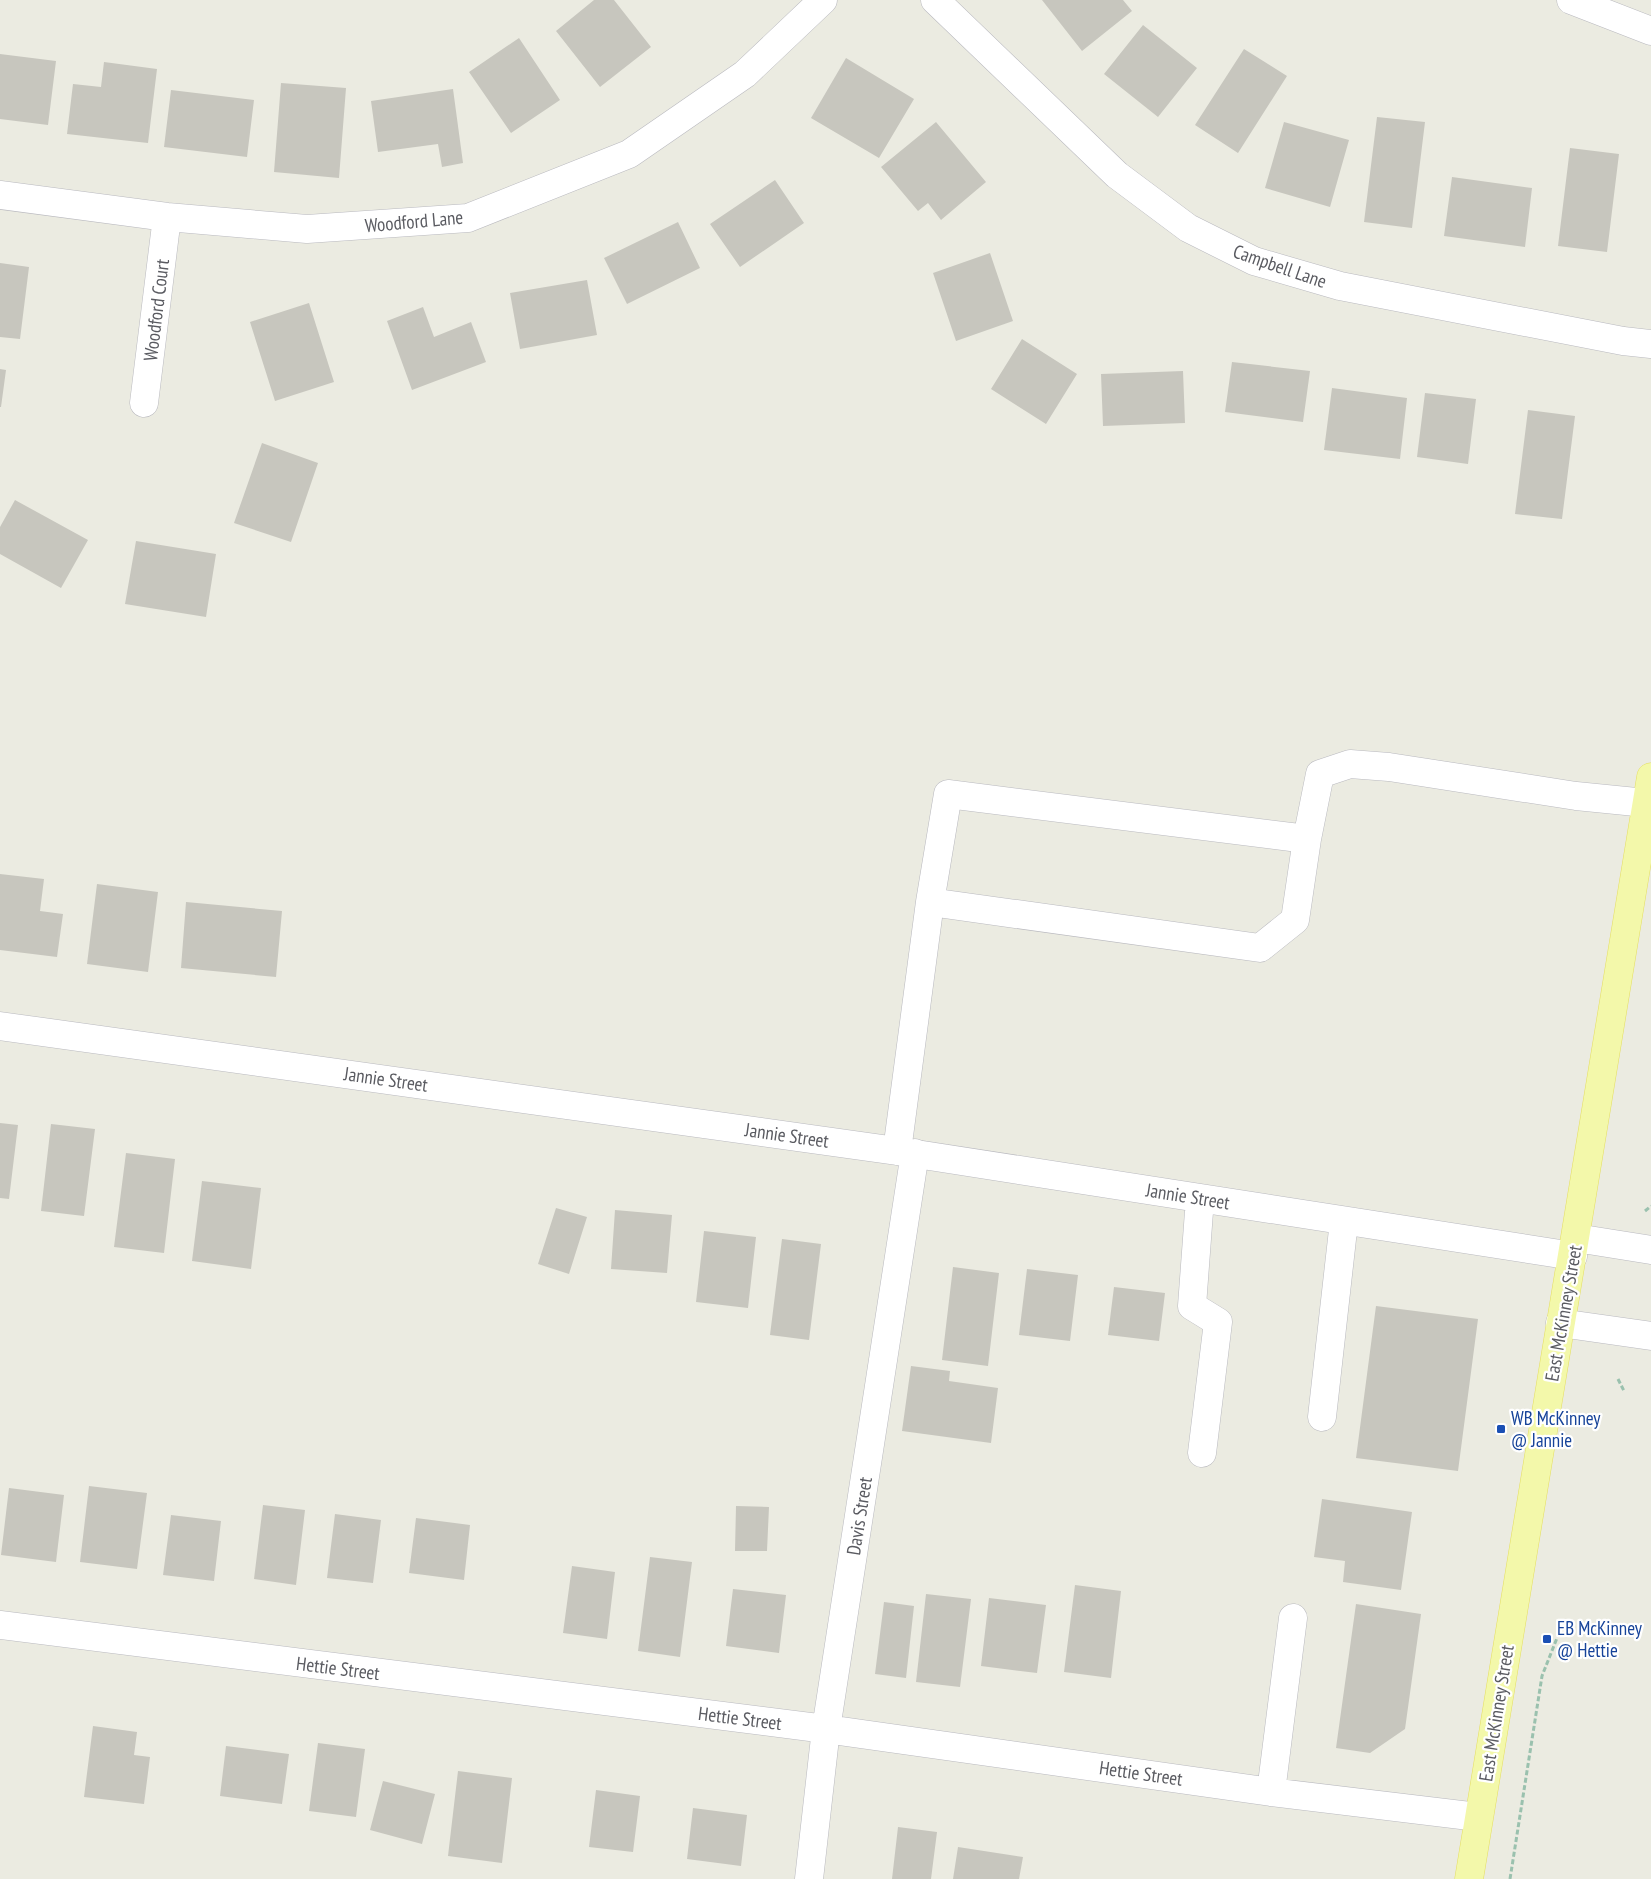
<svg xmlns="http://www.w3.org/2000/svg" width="1651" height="1879" viewBox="0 0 1651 1879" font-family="'PT Sans Narrow',sans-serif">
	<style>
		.building { fill: #c7c6be }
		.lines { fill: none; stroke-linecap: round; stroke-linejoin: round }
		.minor-casing { stroke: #b9b9bf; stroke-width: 29 }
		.major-casing { stroke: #e5de61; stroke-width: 29 }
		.path { stroke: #9ac1ae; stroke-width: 3; stroke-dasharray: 5 2.5; stroke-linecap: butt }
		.minor { stroke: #fff; stroke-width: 28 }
		.major { stroke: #f3f8aa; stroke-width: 28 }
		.transit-dot { fill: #1a4fb4; stroke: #fff; stroke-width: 2 }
		.labels { text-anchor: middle; stroke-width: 4.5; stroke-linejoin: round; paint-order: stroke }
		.street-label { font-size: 19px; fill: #5a5b61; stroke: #fff }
		.transit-label { font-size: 19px; fill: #164399; stroke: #fff; text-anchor: start }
	</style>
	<rect width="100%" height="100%" fill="#ebebe1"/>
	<!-- building -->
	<path class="building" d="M594 0H614L651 47 600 87 556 31Z
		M1042 0H1123L1132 11 1082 51Z
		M1143 25 1197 68 1158 117 1104 74Z
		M519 38 560 100 511 133 469 72Z
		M1244 49 1287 76 1238 153 1195 125Z
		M0 54 56 61 48 125 0 119Z
		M846 58 914 99 879 158 811 118Z
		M104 62 157 69 148 143 67 134 73 84 101 87Z
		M281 83 346 88 339 178 274 172Z
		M453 89 463 163 442 167 438 144 378 152 371 101Z
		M171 90 254 100 247 157 164 147Z
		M1377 117 1425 122 1412 228 1364 222Z
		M936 122 986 182 941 220 928 203 918 211 881 167Z
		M1284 122 1349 140 1330 207 1265 188Z
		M1570 148 1619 154 1607 252 1558 246Z
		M1452 177 1532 188 1525 247 1444 236Z
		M775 180 804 223 740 267 710 224Z
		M678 222 700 268 627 304 604 258Z
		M990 253 1013 321 956 341 933 273Z
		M0 263 29 267 20 339 0 337Z
		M587 280 597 335 520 349 510 293Z
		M309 303 334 382 275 401 250 322Z
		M423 307 434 337 471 322 486 362 412 390 387 321Z
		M1022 339 1077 374 1046 424 991 389Z
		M1232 362 1310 371 1303 422 1225 412Z
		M0 369 6 370 1 407H0Z
		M1183 371 1185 423 1103 426 1101 374Z
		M1332 388 1407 398 1400 459 1324 450Z
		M1425 393 1476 399 1468 464 1417 457Z
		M1528 410 1575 416 1562 519 1515 514Z
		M262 443 318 463 291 542 234 523Z
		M15 500 88 540 61 588 0 554V527Z
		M136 541 216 554 206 617 125 604Z
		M0 874 44 879 40 911 63 914 57 957 0 950Z
		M97 884 158 892 148 972 87 964Z
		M186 902 282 911 276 977 181 968Z
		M0 1123 18 1125 9 1199 0 1198Z
		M51 1124 95 1129 84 1216 41 1211Z
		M126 1153 175 1159 164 1253 114 1247Z
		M202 1181 261 1188 251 1269 192 1261Z
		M556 1208 587 1217 569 1274 538 1264Z
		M615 1210 672 1215 667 1273 611 1269Z
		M704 1231 756 1237 748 1308 696 1302Z
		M782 1239 821 1244 809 1340 770 1335Z
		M953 1267 999 1273 988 1366 942 1360Z
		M1027 1269 1078 1275 1070 1341 1019 1335Z
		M1114 1287 1165 1293 1159 1341 1108 1335Z
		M1376 1306 1478 1319 1458 1471 1356 1458Z
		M911 1366 950 1371 949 1381 998 1388 991 1443 902 1431Z
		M89 1486 147 1493 137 1569 80 1562Z
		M9 1488 64 1495 56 1562 1 1555Z
		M1322 1499 1412 1512 1401 1590 1343 1582 1345 1561 1314 1557Z
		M263 1505 305 1510 296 1585 254 1579Z
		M736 1506 769 1507 767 1551H735Z
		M335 1514 381 1520 373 1583 327 1578Z
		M171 1515 221 1521 214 1581 163 1575Z
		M416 1518 470 1525 464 1580 409 1573Z
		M650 1557 692 1562 680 1657 638 1651Z
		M572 1566 615 1572 607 1639 563 1633Z
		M1075 1585 1121 1591 1111 1678 1064 1672Z
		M733 1589 786 1595 779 1653 726 1646Z
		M926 1594 971 1599 960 1687 916 1682Z
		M989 1598 1046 1605 1037 1673 981 1666Z
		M884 1602 914 1606 906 1678 875 1674Z
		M1356 1604 1421 1614 1405 1729 1370 1753 1336 1748Z
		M93 1726 137 1732 134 1755 150 1757 144 1804 84 1797Z
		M318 1743 365 1749 356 1817 309 1811Z
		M226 1746 289 1754 282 1804 220 1796Z
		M458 1771 512 1778 502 1863 448 1856Z
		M383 1781 435 1794 422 1844 370 1830Z
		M596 1790 640 1796 633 1852 589 1847Z
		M693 1808 747 1815 741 1866 687 1859Z
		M898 1827 937 1832 931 1879H892Z
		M958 1847 1023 1857 1019 1879H953Z"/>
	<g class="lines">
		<defs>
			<path id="minor" d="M935 0 1117 175 1188 228 1254 261 1340 286 1623 341 1651 344
				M1571 0 1651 31
				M0 195 167 217 307 229 468 218 629 154 745 74 823 0
				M144 403 167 217
				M930 902 948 794 1307 839
				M0 1026 897 1151 1573 1256
				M897 1151 930 902 1260 948 1295 920 1307 839 1320 774 1350 764 1389 767 1576 796 1646 803
				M1200 1198 1192 1306 1218 1322 1202 1453
				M1576 1238 1651 1250
				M1560 1323 1651 1336
				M1322 1417 1344 1221
				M0 1625 826 1729 1271 1792 1478 1817
				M1271 1792 1293 1618
				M809 1879 826 1729 915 1153"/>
			<path id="major" d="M1469 1879 1651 777"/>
		</defs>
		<!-- minor casing -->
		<use href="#minor" class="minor-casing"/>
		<!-- major casing -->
		<use href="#major" class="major-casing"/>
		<!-- path -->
		<path class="path" d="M1645 1211 1651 1206
			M1618 1379 1624 1391
			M1510 1879 1542 1676 1557 1638"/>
		<!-- minor -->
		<use href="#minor" class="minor"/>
		<!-- major -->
		<use href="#major" class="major"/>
	</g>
	<!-- markers -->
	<g class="transit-dot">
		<rect x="1496" y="1424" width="10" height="10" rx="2.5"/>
		<rect x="1542" y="1634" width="10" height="10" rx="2.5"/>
	</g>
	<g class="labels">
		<!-- street labels -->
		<g class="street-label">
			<text transform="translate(414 221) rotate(-5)" y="7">Woodford Lane</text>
			<text transform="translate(1280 266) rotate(19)" y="7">Campbell Lane</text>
			<text transform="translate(156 310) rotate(-83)" y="7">Woodford Court</text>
			<text transform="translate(386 1079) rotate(8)" y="7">Jannie Street</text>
			<text transform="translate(787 1135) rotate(8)" y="7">Jannie Street</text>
			<text transform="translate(1188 1196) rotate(9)" y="7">Jannie Street</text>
			<text transform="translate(1563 1313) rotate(-80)" y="7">East McKinney Street</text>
			<text transform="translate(859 1516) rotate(-81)" y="7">Davis Street</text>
			<text transform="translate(338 1668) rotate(7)" y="7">Hettie Street</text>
			<text transform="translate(1496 1713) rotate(-81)" y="7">East McKinney Street</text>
			<text transform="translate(740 1718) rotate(7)" y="7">Hettie Street</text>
			<text transform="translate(1141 1773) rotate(8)" y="7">Hettie Street</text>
		</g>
		<!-- transit labels -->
		<g class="transit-label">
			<text x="1511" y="1425">WB McKinney<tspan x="1511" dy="22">@ Jannie</tspan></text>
			<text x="1557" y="1635">EB McKinney<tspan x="1557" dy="22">@ Hettie</tspan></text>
		</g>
	</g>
</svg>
